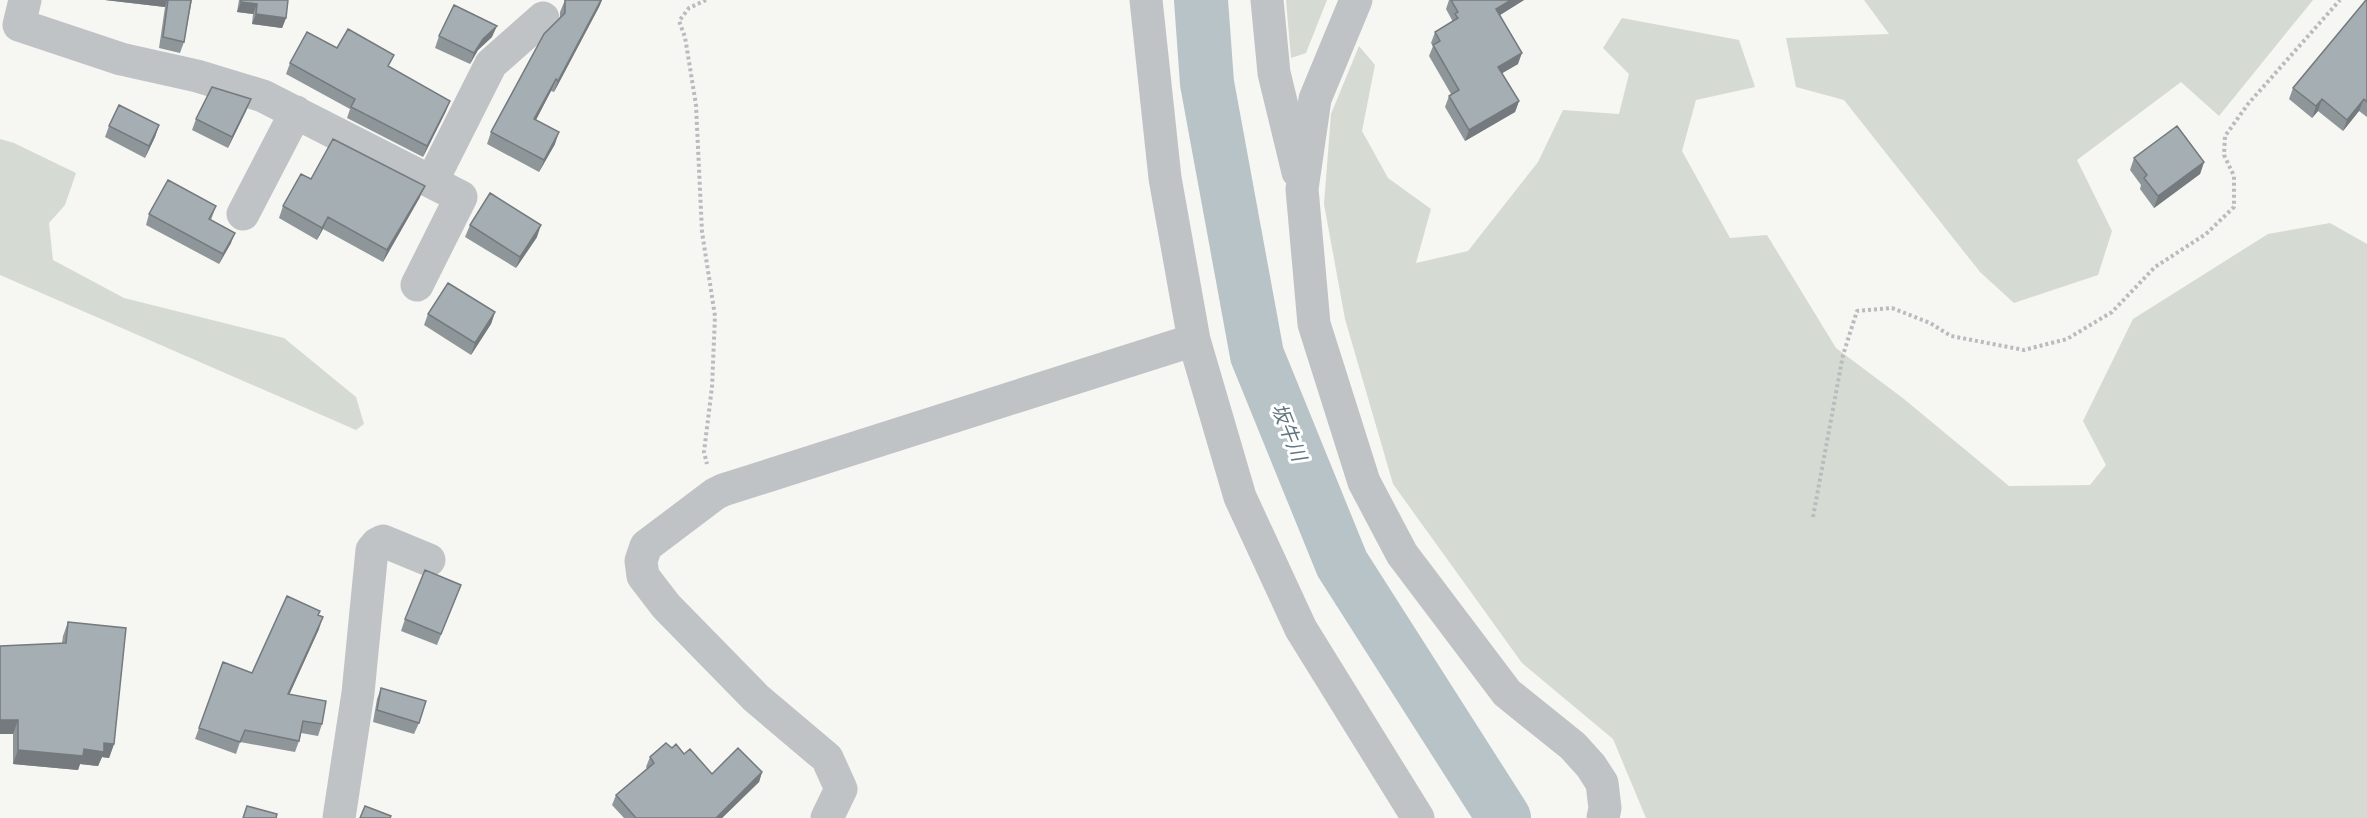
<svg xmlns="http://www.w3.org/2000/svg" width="2367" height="818" viewBox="0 0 2367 818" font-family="'Fira Sans Condensed','Noto Sans JP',sans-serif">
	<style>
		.green { fill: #d5dbd2 }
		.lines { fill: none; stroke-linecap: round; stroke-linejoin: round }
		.river { stroke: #b7c3c7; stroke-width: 54 }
		.path { stroke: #b9bcbe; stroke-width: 4; stroke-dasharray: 3 3; stroke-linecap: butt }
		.minor { stroke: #bfc3c6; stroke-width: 33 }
		.wall { fill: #8e969a }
		.shaded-wall { fill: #747a7d }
		.building { fill: #a5aeb3; stroke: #747a7d; stroke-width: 1.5 }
		.labels { text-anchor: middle; stroke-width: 6; stroke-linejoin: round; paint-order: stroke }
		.water-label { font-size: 20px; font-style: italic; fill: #61777f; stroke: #fff }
	</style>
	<rect width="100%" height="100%" fill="#f6f6f2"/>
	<!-- green -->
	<path class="green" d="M1286 0H1327L1306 53 1291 58Z
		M1864 0H2313L2219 116 2181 82 2077 160 2112 231 2098 275 2014 303 1980 272 1844 100 1796 87 1786 38 1889 34Z
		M1622 18 1739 40 1755 87 1696 100 1682 151 1730 238 1767 235 1836 348 1904 399 2009 486 2090 485 2106 465 2083 421 2133 319 2268 234 2330 223 2367 244V818H1646L1613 739 1522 663 1393 484 1345 319 1324 204 1331 114 1359 46 1375 65 1362 131 1388 178 1431 209 1416 263 1468 251 1538 162 1563 110 1619 114 1629 74 1603 48Z
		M0 139 14 143 76 173 65 205 49 223 53 260 124 298 284 338 356 397 364 424 356 430 0 275Z"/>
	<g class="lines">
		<!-- river -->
		<path class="river" d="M1201 0 1207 83 1257 355 1342 564 1504 818"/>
		<!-- path -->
		<path class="path" d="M706 0 689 8 679 21 685 37 696 105 702 232 715 316 712 387 704 452 707 464
			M1813 517 1843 355 1857 311 1892 308 1930 323 1951 336 2024 350 2067 339 2112 312 2155 267 2206 234 2234 207V176L2224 155 2225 136 2248 104 2340 0"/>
		<!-- minor -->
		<path class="minor" d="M25 0 19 25 121 59 197 76 263 96 461 197 417 285
			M1146 0 1165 178 1194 340 1240 497 1301 629 1418 818
			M1267 0 1274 73 1298 172
			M1356 0 1315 99 1302 189 1314 324 1364 482 1402 554 1507 693 1573 746 1591 766 1602 783 1605 808 1603 818
			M432 181 491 64 543 18
			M243 214 296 112
			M339 818 358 693 372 550 377 544 383 541 429 560
			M827 818 841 789 827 758 756 698 666 606 643 576 641 561 646 546 715 494 723 490 1194 340"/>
	</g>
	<!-- wall -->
	<path class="wall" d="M105 0H192L184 42 180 53 159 48 165 7Z
		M239 0H288L286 18 282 28 252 24 253 14 237 12Z
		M565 0H602L599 7 554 92 551 91 536 120 555 144 539 172 487 144 491 132 560 17V12Z
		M1449 0H1524L1500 15 1518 64 1502 73 1519 101 1515 112 1465 141 1445 107 1449 96 1451 94 1429 56 1433 46 1431 43 1435 32 1452 22V20L1446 9Z
		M2367 0V117L2359 111 2343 131 2318 111 2312 118 2289 99 2293 88Z
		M439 36 492 37 478 50 470 64 435 48Z
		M337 48 389 67 446 111 423 157 347 118 350 109 286 74 290 63Z
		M251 99 246 111 228 148 192 130 196 119Z
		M159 125 155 137 145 158 105 137 109 126Z
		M2134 158 2204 162 2200 174 2154 208 2140 189 2141 185 2130 170Z
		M311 179 420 197 383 262 323 229 317 240 279 218 283 206Z
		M216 206 211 220 231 243 219 264 146 225 149 214Z
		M470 225 537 237 516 268 465 237Z
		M495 312 491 324 471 355 424 325 428 314Z
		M461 585 437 645 401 631 405 619Z
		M318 615 319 629 289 695 322 724 318 736 301 733 299 741 295 752 240 742 236 754 195 739 223 662 252 673Z
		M68 622 114 744 109 758 102 757 98 766 80 764 78 770 13 764V734H0V646L62 643 63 636Z
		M381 688 419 723 414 734 373 722 377 699Z
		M672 748 684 754 712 774 762 772 759 782 722 818H624L612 805 616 795 647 769 646 767 650 757Z"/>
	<!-- shaded-wall -->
	<path class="shaded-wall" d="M105 0H167L165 7Z
		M601 0H602L599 7 554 92 558 81Z
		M1511 0H1524L1492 20 1496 9Z
		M241 2 257 4 253 14 237 12Z
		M256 14 286 18 282 28 252 24Z
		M497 26 492 37 478 50 470 64 474 53 483 39Z
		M1522 53 1518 64 1494 78 1498 67Z
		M556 79 551 91 530 131 534 119Z
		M251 99 246 111 228 148 232 137Z
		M2322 99 2318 111 2312 118 2316 106Z
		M2364 99 2359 111 2343 131 2347 120Z
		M450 101 446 111 423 157 427 146Z
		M1519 101 1515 112 1465 141 1469 130Z
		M159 125 155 137 145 158 149 146Z
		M559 132 555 144 539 172 544 160Z
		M2204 162 2200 174 2154 208 2158 196Z
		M425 186 420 197 383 262 387 250Z
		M328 217 323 229 317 240 322 228Z
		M541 225 537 237 516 268 520 257Z
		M235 233 231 243 219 264 223 254Z
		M495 312 491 324 471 355 475 343Z
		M323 617 319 629 284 706 288 694Z
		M0 720H18L13 734H0Z
		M104 743 114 744 109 758 102 757 98 766 80 764 78 770 13 764 18 750 84 749Z
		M762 772 759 782 722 818H716Z"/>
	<!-- building -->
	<path class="building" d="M168 0H191L184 42 163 37Z
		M241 0H288L286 18 256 14 257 4 241 2Z
		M565 0H601L558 81 556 79 534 119 559 132 544 160 491 132 544 34 565 13Z
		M1451 0H1511L1496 9 1522 53 1498 67 1519 101 1469 130 1449 96 1459 90 1433 45 1440 41 1435 32 1458 18 1455 14 1458 12Z
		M2366 0H2367V102L2364 99 2347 120 2322 99 2316 106 2293 88Z
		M454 5 497 26 483 39 474 53 439 36Z
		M348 29 394 55 388 66 450 101 427 146 351 107 355 99 290 63 307 32 337 48Z
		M212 87 251 99 232 137 196 119Z
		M119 105 159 125 149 146 109 126Z
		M2177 126 2204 162 2158 196 2144 178 2147 175 2134 158Z
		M333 139 425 186 387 250 328 217 322 228 283 206 301 174 311 179Z
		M168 180 216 206 209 219 235 233 223 254 149 214Z
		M490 193 541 225 520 257 470 225Z
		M448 283 495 312 475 343 428 314Z
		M425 570 461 585 441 634 405 619Z
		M287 596 320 611 318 615 323 617 288 694 326 701 322 724 303 721 299 741 245 730 240 742 199 728 223 662 252 673Z
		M68 622 126 628 114 744 104 743V752L84 749 83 756 18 750V720H0V646L66 643Z
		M381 688 426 701 419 723 377 710Z
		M666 743 672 748 676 744 684 754 690 749 712 774 738 748 762 772 716 818H636L616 795 654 763 650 757Z
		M247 806 277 814 276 818H243Z
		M365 806 391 816 390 818H360Z"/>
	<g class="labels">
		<!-- water labels -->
		<g class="water-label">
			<text transform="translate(1289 432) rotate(68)" y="7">坂牛川</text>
		</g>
	</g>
</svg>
